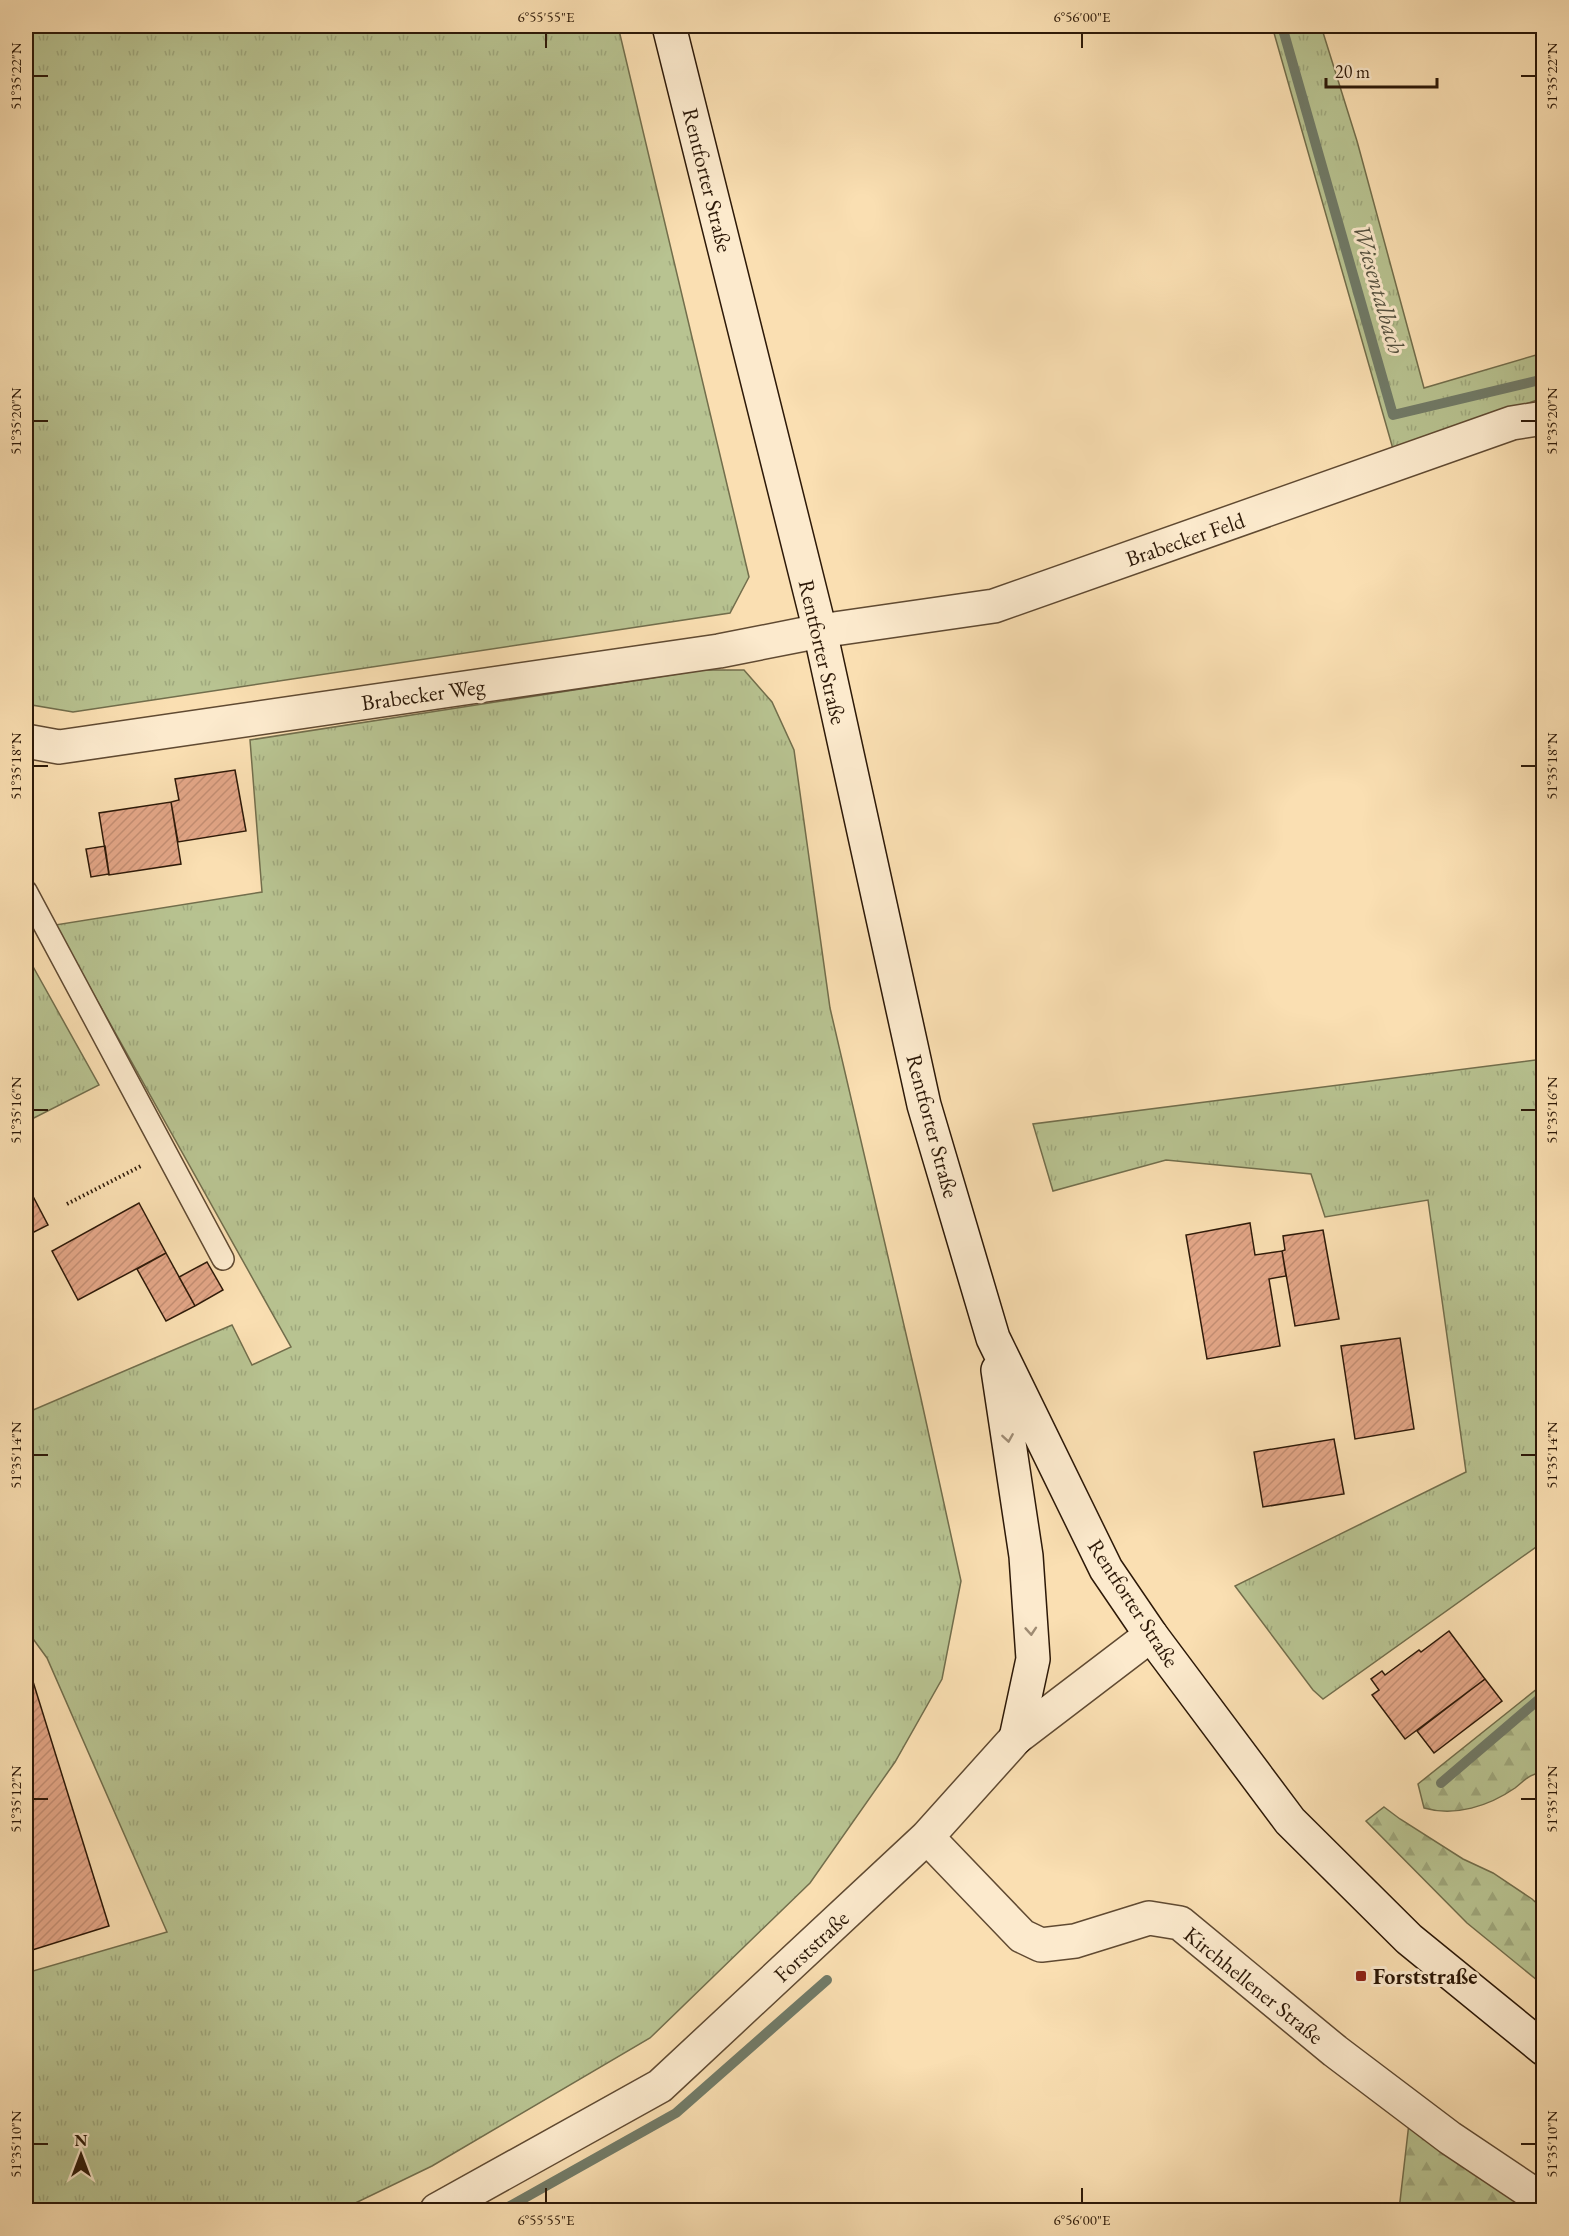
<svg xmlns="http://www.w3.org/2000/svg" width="1569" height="2236" viewBox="0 0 1569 2236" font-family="'EB Garamond',serif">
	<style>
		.grass { fill: url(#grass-tufts); stroke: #726e4c; stroke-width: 1.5 }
		.forest { fill: url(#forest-firs); stroke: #726e4c; stroke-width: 1.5 }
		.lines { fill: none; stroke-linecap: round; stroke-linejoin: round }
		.stream { stroke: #717b68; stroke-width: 10 }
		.building { fill: url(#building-hatch); stroke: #2d1908; stroke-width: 1.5 }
		.lane-casing { stroke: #604a32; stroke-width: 24 }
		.street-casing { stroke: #604a32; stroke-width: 36 }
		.secondary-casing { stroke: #2d1908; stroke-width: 36 }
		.path { stroke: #2d1908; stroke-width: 4; stroke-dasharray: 1.5 3; stroke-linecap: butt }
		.lane { stroke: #fceacd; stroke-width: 21 }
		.street { stroke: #fceacd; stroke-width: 33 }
		.secondary { stroke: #fceacd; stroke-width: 33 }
		.oneway { stroke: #9f8c74 }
		.ticks { fill: none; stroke: #2d1908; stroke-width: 2 }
		.poi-dot { fill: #8f2418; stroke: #fceacd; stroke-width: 2 }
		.labels { text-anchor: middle; stroke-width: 6; stroke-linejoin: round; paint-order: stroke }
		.street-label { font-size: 22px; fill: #2d1908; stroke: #fceacd }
		.poi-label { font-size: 22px; font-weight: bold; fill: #2d1908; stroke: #fceacd; text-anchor: start }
		.water-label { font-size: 24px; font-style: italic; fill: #555240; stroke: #fceacd }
		.neatline { fill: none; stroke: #2d1908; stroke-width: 2 }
		.ticks-label { font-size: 15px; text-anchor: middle; fill: #2d1908 }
	</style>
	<defs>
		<pattern id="grass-tufts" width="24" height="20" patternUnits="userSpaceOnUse" patternTransform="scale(1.5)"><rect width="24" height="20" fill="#b8c391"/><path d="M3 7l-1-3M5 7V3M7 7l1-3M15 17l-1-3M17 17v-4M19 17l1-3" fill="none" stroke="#9ea77c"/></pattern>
		<pattern id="forest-firs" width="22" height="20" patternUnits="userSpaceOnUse" patternTransform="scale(1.5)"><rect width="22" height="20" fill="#b8c391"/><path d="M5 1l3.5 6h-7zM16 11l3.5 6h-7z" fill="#9ea77c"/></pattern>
		<pattern id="building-hatch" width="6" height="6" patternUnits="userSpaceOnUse" patternTransform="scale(1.5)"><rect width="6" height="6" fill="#e3a687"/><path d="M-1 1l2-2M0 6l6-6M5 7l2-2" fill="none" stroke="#c38e73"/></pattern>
	</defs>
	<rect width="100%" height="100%" fill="#fadfb2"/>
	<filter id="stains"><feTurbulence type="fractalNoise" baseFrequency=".00333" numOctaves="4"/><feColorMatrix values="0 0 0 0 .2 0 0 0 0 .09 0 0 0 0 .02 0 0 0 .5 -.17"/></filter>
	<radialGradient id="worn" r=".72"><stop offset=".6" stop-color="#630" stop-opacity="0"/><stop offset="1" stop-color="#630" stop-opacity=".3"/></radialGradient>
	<!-- grass -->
	<path class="grass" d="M26 26H618L749 577 730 613 73 712 26 704Z
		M1272 26H1321L1357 141 1424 388 1543 353V398L1393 449Z
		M703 670H744L772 702 794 750 830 1008 920 1394 961 1581 942 1679 895 1762 810 1883 650 2038 432 2166 341 2210H26V1973L167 1932 47 1658 28 1632 26 1622V1413L232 1325 252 1365 291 1347 55 925 262 892 250 740Z
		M26 954 99 1085 26 1122Z
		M1543 1059V1542L1323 1699 1313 1690 1235 1586 1466 1472 1428 1200 1325 1217 1311 1174 1166 1160 1053 1191 1033 1124Z"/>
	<!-- forest -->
	<path class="forest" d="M1543 1684V1773C1531 1772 1524 1781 1515 1788 1489 1806 1455 1817 1424 1808L1418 1784Z
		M1384 1807 1400 1819 1463 1859 1493 1873 1532 1899 1543 1909V1985L1467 1923 1366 1821Z
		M1409 2123 1536 2210H1399Z"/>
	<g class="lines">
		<!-- stream -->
		<path class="stream" d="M1282 26 1393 415 1544 379
			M1441 1783 1544 1695
			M503 2210 676 2113 827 1980"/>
	</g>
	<!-- building -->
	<path class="building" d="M235 770 246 831 178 842 171 802 179 800 175 779Z
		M171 802 181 864 109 875 99 813Z
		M105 846 109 874 91 877 86 849Z
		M26 1183 48 1225 32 1233 28 1227 26 1229Z
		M139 1203 166 1253 78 1300 52 1251Z
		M1250 1223 1255 1255 1282 1251 1286 1276 1269 1279 1280 1346 1207 1359 1186 1235Z
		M1323 1230 1339 1319 1295 1326 1282 1251 1285 1250 1283 1236Z
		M166 1253 195 1306 166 1321 137 1269Z
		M207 1262 223 1290 195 1306 179 1277Z
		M1400 1338 1414 1429 1355 1439 1341 1346Z
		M1334 1439 1344 1494 1263 1507 1254 1452Z
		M1449 1631 1485 1679 1405 1739 1372 1695 1379 1690 1371 1679 1382 1671 1385 1675 1419 1650 1421 1652Z
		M26 1659 109 1926 26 1952Z
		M1485 1679 1502 1701 1434 1753 1417 1731Z"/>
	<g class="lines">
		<defs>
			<path id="lane" d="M26 891 223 1259"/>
			<path id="street" d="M26 741 59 747 719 651 820 631 994 606 1512 423 1544 418
				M927 1837 1022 1936 1041 1945 1075 1941 1149 1918 1180 1923 1335 2051 1450 2138 1544 2201
				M437 2210 660 2086 927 1837 1016 1738 1151 1635"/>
			<path id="secondary" d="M669 26 820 631 924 1105 993 1338 1106 1569 1151 1635 1290 1821 1409 1939 1544 2049
				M998 1370 1026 1556 1033 1659 1016 1738"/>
		</defs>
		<!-- lane casing -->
		<use href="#lane" class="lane-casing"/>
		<!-- street casing -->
		<use href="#street" class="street-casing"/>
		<!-- secondary casing -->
		<use href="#secondary" class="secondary-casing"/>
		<!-- path -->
		<path class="path" d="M67 1204 141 1166"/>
		<!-- lane -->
		<use href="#lane" class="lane"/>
		<!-- street -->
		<use href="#street" class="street"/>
		<!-- secondary -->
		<use href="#secondary" class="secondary"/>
	</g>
	<!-- one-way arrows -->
	<defs><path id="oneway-chevron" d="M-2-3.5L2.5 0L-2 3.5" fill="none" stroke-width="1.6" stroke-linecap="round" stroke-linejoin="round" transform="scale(1.5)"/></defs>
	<g class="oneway">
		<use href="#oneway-chevron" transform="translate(1008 1438) rotate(81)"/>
		<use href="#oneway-chevron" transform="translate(1031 1631) rotate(86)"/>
	</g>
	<!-- ticks -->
	<path class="ticks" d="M546 33V48M1082 33V48M33 76H48M1521 76H1536M33 421H48M1521 421H1536M33 766H48M1521 766H1536M33 1110H48M1521 1110H1536M33 1455H48M1521 1455H1536M33 1799H48M1521 1799H1536M33 2144H48M1521 2144H1536M546 2188V2203M1082 2188V2203"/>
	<!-- markers -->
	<rect class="poi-dot" x="1355" y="1970" width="12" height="12" rx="3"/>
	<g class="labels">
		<!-- street labels -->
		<g class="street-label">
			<text transform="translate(708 180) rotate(76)" y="8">Rentforter Straße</text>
			<text transform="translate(1185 539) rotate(-19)" y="8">Brabecker Feld</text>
			<text transform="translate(823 652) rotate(77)" y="8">Rentforter Straße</text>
			<text transform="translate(423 694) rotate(-8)" y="8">Brabecker Weg</text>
			<text transform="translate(933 1126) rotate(75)" y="8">Rentforter Straße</text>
			<text transform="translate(1134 1603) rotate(57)" y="8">Rentforter Straße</text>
			<text transform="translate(811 1946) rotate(-43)" y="8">Forststraße</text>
			<text transform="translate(1254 1985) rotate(39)" y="8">Kirchhellener Straße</text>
		</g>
		<!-- poi labels -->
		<g class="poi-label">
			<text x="1373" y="1984">Forststraße</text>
		</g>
		<!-- water labels -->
		<g class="water-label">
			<text transform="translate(1379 289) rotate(74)" y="8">Wiesentalbach</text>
		</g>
	</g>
	<!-- margin -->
	<rect width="1569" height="2236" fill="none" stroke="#fadfb2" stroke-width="66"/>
	<!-- north arrow -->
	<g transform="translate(81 2155)" stroke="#fceacd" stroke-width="4.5" paint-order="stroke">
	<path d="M0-4.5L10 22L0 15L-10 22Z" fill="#2d1908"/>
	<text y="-9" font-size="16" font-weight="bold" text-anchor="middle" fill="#2d1908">N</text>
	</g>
	<!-- scale -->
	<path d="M1326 78v9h111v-9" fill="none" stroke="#2d1908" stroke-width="3"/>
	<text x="1335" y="78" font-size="18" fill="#2d1908" stroke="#fceacd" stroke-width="4.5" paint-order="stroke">20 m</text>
	<rect x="33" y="33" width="1503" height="2170" class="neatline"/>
	<g class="ticks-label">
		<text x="546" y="22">6°55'55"E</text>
		<text x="1082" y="22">6°56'00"E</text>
		<text transform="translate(16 76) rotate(-90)" y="5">51°35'22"N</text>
		<text transform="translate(1552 76) rotate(-90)" y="5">51°35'22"N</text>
		<text transform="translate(16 421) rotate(-90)" y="5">51°35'20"N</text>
		<text transform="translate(1552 421) rotate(-90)" y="5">51°35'20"N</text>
		<text transform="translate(16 766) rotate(-90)" y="5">51°35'18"N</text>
		<text transform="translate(1552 766) rotate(-90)" y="5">51°35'18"N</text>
		<text transform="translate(16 1110) rotate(-90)" y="5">51°35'16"N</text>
		<text transform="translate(1552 1110) rotate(-90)" y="5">51°35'16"N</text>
		<text transform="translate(16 1455) rotate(-90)" y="5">51°35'14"N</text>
		<text transform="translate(1552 1455) rotate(-90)" y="5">51°35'14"N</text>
		<text transform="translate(16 1799) rotate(-90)" y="5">51°35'12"N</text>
		<text transform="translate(1552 1799) rotate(-90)" y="5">51°35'12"N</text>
		<text transform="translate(16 2144) rotate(-90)" y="5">51°35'10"N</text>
		<text transform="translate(1552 2144) rotate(-90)" y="5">51°35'10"N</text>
		<text x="546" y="2225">6°55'55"E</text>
		<text x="1082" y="2225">6°56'00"E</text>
	</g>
	<rect width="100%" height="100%" filter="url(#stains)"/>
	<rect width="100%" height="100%" fill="url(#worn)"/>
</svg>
